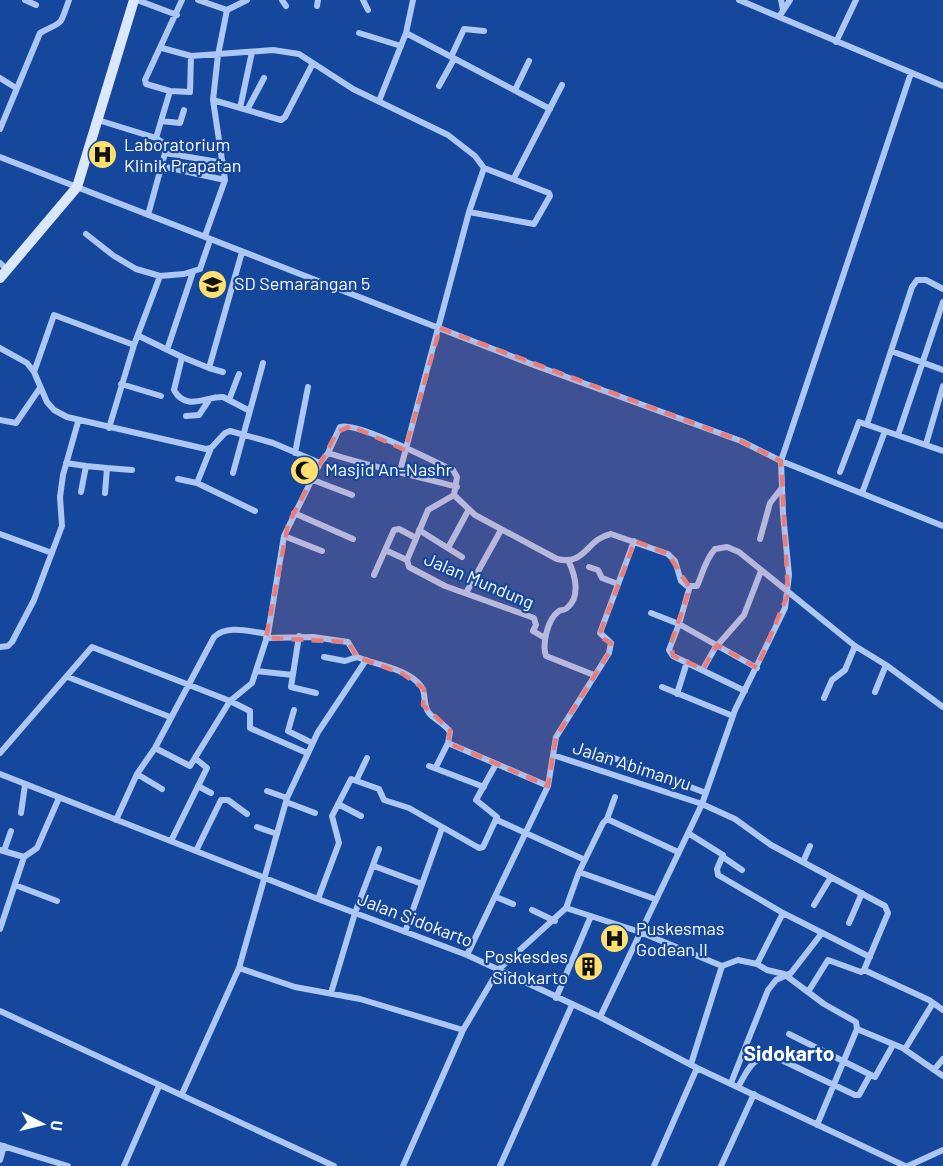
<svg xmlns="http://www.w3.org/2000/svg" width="943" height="1166" viewBox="0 0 943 1166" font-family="Barlow,sans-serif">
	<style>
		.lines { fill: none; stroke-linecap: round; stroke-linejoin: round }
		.street { stroke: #acc7f3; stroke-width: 6 }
		.secondary { stroke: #dbe7fd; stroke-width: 10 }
		.marked { fill: #e67e7e; fill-opacity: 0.2; stroke: #e67e7e; stroke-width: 4.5; stroke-dasharray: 12 8; stroke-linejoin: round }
		.labels { text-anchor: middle; stroke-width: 4.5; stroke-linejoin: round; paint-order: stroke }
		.poi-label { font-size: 18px; fill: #fff; stroke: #15479c; text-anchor: start }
		.street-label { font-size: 18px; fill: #fff; stroke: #15479c }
		.quarter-label { font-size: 21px; font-weight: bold; fill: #fff; stroke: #15479c }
	</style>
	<rect width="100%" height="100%" fill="#15479c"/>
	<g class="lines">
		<!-- street -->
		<path class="street" d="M25 0 36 5
			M137 0 177 15
			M182 0 145 80 146 84 170 91 190 92 191 56
			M198 0 227 10
			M282 0 286 6
			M363 0 368 10
			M739 0 943 86
			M781 0 783 10
			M317 6 318 0
			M779 17 790 0
			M359 33 401 46
			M406 33 413 0
			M836 42 856 0
			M162 48 191 56 273 50 299 54 353 89 448 135 475 156 484 168 549 193 550 196 534 224 469 212 400 471
			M451 57 464 29 484 31
			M0 78 16 88
			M439 86 454 59
			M515 90 529 61
			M213 100 281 120 285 117 312 65
			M379 101 406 33 550 109
			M240 108 252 52
			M247 110 264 78
			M98 120 156 138
			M161 121 180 123 184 110
			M0 129 40 33C64 20 59 28 69 0
			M165 153 224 163
			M0 157 531 364 741 441 781 461 943 526
			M161 166 225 180
			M514 178 562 85
			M469 212 484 168
			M148 215 165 153V144L156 138 170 91
			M86 234 114 256 136 269 160 276
			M205 236 225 180 213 100 218 55 227 10 247 0
			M0 263 7 269
			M139 336 182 357 174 390C186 412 206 396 223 397L248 410
			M0 348 27 363 34 372 47 402 54 410 67 417 206 449 211 448 225 433 230 431 273 443 320 463 328 453 340 427C356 421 432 461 453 470L457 477 454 495 475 515 557 559C586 566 586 539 611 534L668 554 675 561 681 581 687 586H697C703 573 705 560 715 549L727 547 739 552 855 646 886 665 943 707
			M167 350 193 272
			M891 351 943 370
			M182 357 209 368 242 252
			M209 368 223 372
			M34 372 54 315 134 345
			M121 384 161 396
			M229 400 239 374
			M186 416 199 415 209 400
			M0 420 16 423 40 388
			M867 424 912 287 917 280H926L943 289
			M109 428 134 345 160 276 184 274 200 269 210 240
			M898 435 943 302
			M926 444 943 386
			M295 453 308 387
			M328 453C371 467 414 475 457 487
			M66 463 86 466 81 492
			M86 466 107 468 105 493
			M107 468 132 470
			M840 472 859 422 943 451
			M233 473 263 363
			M178 479 197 483 255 511
			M313 480 352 495
			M197 483 211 448
			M862 493 885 431
			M454 495 428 510 407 560 409 567 445 586 534 618 536 625 533 631 545 638
			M294 513 353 539
			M419 530 462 557
			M0 534 52 553
			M284 536 322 551
			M760 539 770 503 781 489
			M448 548 468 511
			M385 550 407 560
			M569 562C575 575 581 597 567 608 565 610 561 610 559 611 547 619 542 645 546 656L594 675
			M589 567 598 570 602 578 618 584
			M374 575 394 530 399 529 416 538
			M690 586 679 624 757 668
			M466 593 501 530
			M651 613 679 624 669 650 673 656 745 691
			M299 636 291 687 316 693
			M266 638 313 637 348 642 357 657C376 665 407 668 421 686 427 694 422 704 429 713 435 720 444 723 450 732L448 743 436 767
			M0 647 8 646 12 642 34 600 62 526 60 497 63 475 78 422
			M324 657 345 661 357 657
			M703 669 715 648 744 615 761 571
			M256 671 293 675
			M68 677 170 717
			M662 687 733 716
			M875 692 886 665
			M677 694 687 662
			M824 698 832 680 845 670 855 646
			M294 710 288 731 312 743
			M448 743 548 786 467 955
			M155 748 190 766 230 701 252 683 268 634 284 536 320 463
			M0 753 92 647 230 701 250 711V728L307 753
			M553 755 702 804 735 819 771 845 885 906 888 913 864 970 861 972 828 960 808 992
			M606 755 706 793
			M429 766 484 787
			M0 774 318 899 467 955 600 1017 697 1068 905 1166
			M137 774 162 789
			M357 779 367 758
			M198 786 211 793
			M548 786 556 737 609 653 611 643 600 633 634 541
			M267 791 287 798
			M286 802 315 813
			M338 804 361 816
			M21 813 25 785
			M607 819 678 852
			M116 820 137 774 155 748 214 637C227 624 251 632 268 634
			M497 820 585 860
			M257 827 277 834
			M688 833 723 855 717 869 718 875 783 913 870 957
			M171 841 207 768 196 759
			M0 850 24 857 37 848 59 798
			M4 851 11 831
			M196 851 221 800H228L247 814
			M723 857 742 870
			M803 862 810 846
			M374 866 422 884
			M579 872 655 899
			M15 885 57 901
			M496 897 513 904
			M318 899 339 843 332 816 351 779 379 789 384 800 409 808 479 848 483 847 497 817 476 800 496 764
			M814 905 831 877
			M566 908 640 932 722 966 738 960 757 964 767 970 784 974 824 1004 856 1022 857 1029 817 1125
			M532 910 555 921
			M849 923 862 893
			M0 929 24 857
			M405 932 442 828
			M757 964 783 913
			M239 968 295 987 360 999 463 1030
			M864 970 929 1000 943 1010
			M331 993 355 913 379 849
			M556 998 591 916
			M0 1011 334 1166
			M600 1017 702 804 735 710 785 608 789 575 783 514 781 461 911 73
			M857 1029 905 1049 933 1003
			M789 1034 875 1077 893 1045
			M904 1049 943 1076
			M691 1064 722 966
			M934 1070 943 1059
			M731 1083 768 990 776 980 791 973 822 933
			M738 1087C748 1070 752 1056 773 1056L855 1095H859L870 1075
			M182 1094 239 968 287 798 318 732 366 660
			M0 1145 68 1166
			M0 1160 4 1146
			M124 1166 159 1086
			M403 1166 463 1030 499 969 566 908 579 872 603 823 607 819 615 797
			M500 1166 572 1005
			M654 1166 697 1068
			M721 1166 754 1094
			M908 1166 943 1150"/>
		<!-- secondary -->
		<path class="secondary" d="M0 278 77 187 134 0"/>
	</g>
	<!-- marked area -->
	<path class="marked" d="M440 328 741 441 781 461 788 594 757 668 717 645 703 669 673 656 671 643 690 588 668 554 635 541 599 636 611 643 609 653 556 737 548 786 448 743 450 730 423 705 424 689 403 674 357 657 348 642 266 638 288 524 337 432 351 426 405 450Z"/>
	<!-- icons -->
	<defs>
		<symbol id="hospital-disc" viewBox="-11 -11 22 22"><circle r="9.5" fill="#ffdf6e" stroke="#15479c"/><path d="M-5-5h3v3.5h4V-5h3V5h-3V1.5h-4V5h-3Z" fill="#111"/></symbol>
		<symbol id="school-disc" viewBox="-11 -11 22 22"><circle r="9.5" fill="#ffdf6e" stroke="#15479c"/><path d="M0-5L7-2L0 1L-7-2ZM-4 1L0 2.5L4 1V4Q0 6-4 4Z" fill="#111"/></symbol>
		<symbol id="mosque-disc" viewBox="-11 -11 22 22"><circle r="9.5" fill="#ffdf6e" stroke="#15479c"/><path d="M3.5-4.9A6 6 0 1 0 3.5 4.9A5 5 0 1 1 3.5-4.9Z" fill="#111"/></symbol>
		<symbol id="building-disc" viewBox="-11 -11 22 22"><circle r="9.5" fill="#ffdf6e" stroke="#15479c"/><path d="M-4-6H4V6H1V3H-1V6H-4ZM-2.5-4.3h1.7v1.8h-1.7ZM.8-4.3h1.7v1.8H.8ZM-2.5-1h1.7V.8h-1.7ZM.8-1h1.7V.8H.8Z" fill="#111"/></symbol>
	</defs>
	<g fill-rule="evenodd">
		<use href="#hospital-disc" x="86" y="138" width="33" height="33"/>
		<use href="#school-disc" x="196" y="268" width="33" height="33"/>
		<use href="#mosque-disc" x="288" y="454" width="33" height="33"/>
		<use href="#hospital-disc" x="598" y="922" width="33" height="33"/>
		<use href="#building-disc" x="572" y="950" width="33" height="33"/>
	</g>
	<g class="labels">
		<!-- poi labels -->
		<g class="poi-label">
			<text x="124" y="151">Laboratorium<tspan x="124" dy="21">Klinik Prapatan</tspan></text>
			<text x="234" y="290">SD Semarangan 5</text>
			<text x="325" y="476">Masjid An-Nashr</text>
			<text x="636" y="935">Puskesmas<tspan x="636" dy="21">Godean II</tspan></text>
			<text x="568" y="963" text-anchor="end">Poskesdes<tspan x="568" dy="21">Sidokarto</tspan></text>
		</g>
		<!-- street labels -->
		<g class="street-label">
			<text transform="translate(479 581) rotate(23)" y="6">Jalan Mundung</text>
			<text transform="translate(632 766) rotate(18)" y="6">Jalan Abimanyu</text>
			<text transform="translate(415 920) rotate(21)" y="6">Jalan Sidokarto</text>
		</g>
		<!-- quarter labels -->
		<g class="quarter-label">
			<text x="789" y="1061">Sidokarto</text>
		</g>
	</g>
	<!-- north arrow -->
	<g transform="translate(42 1124) rotate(97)" stroke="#15479c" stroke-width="4.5" paint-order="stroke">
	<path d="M0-4.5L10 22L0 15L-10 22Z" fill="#ffffff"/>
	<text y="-9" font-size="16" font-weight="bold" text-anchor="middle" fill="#ffffff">U</text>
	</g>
</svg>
